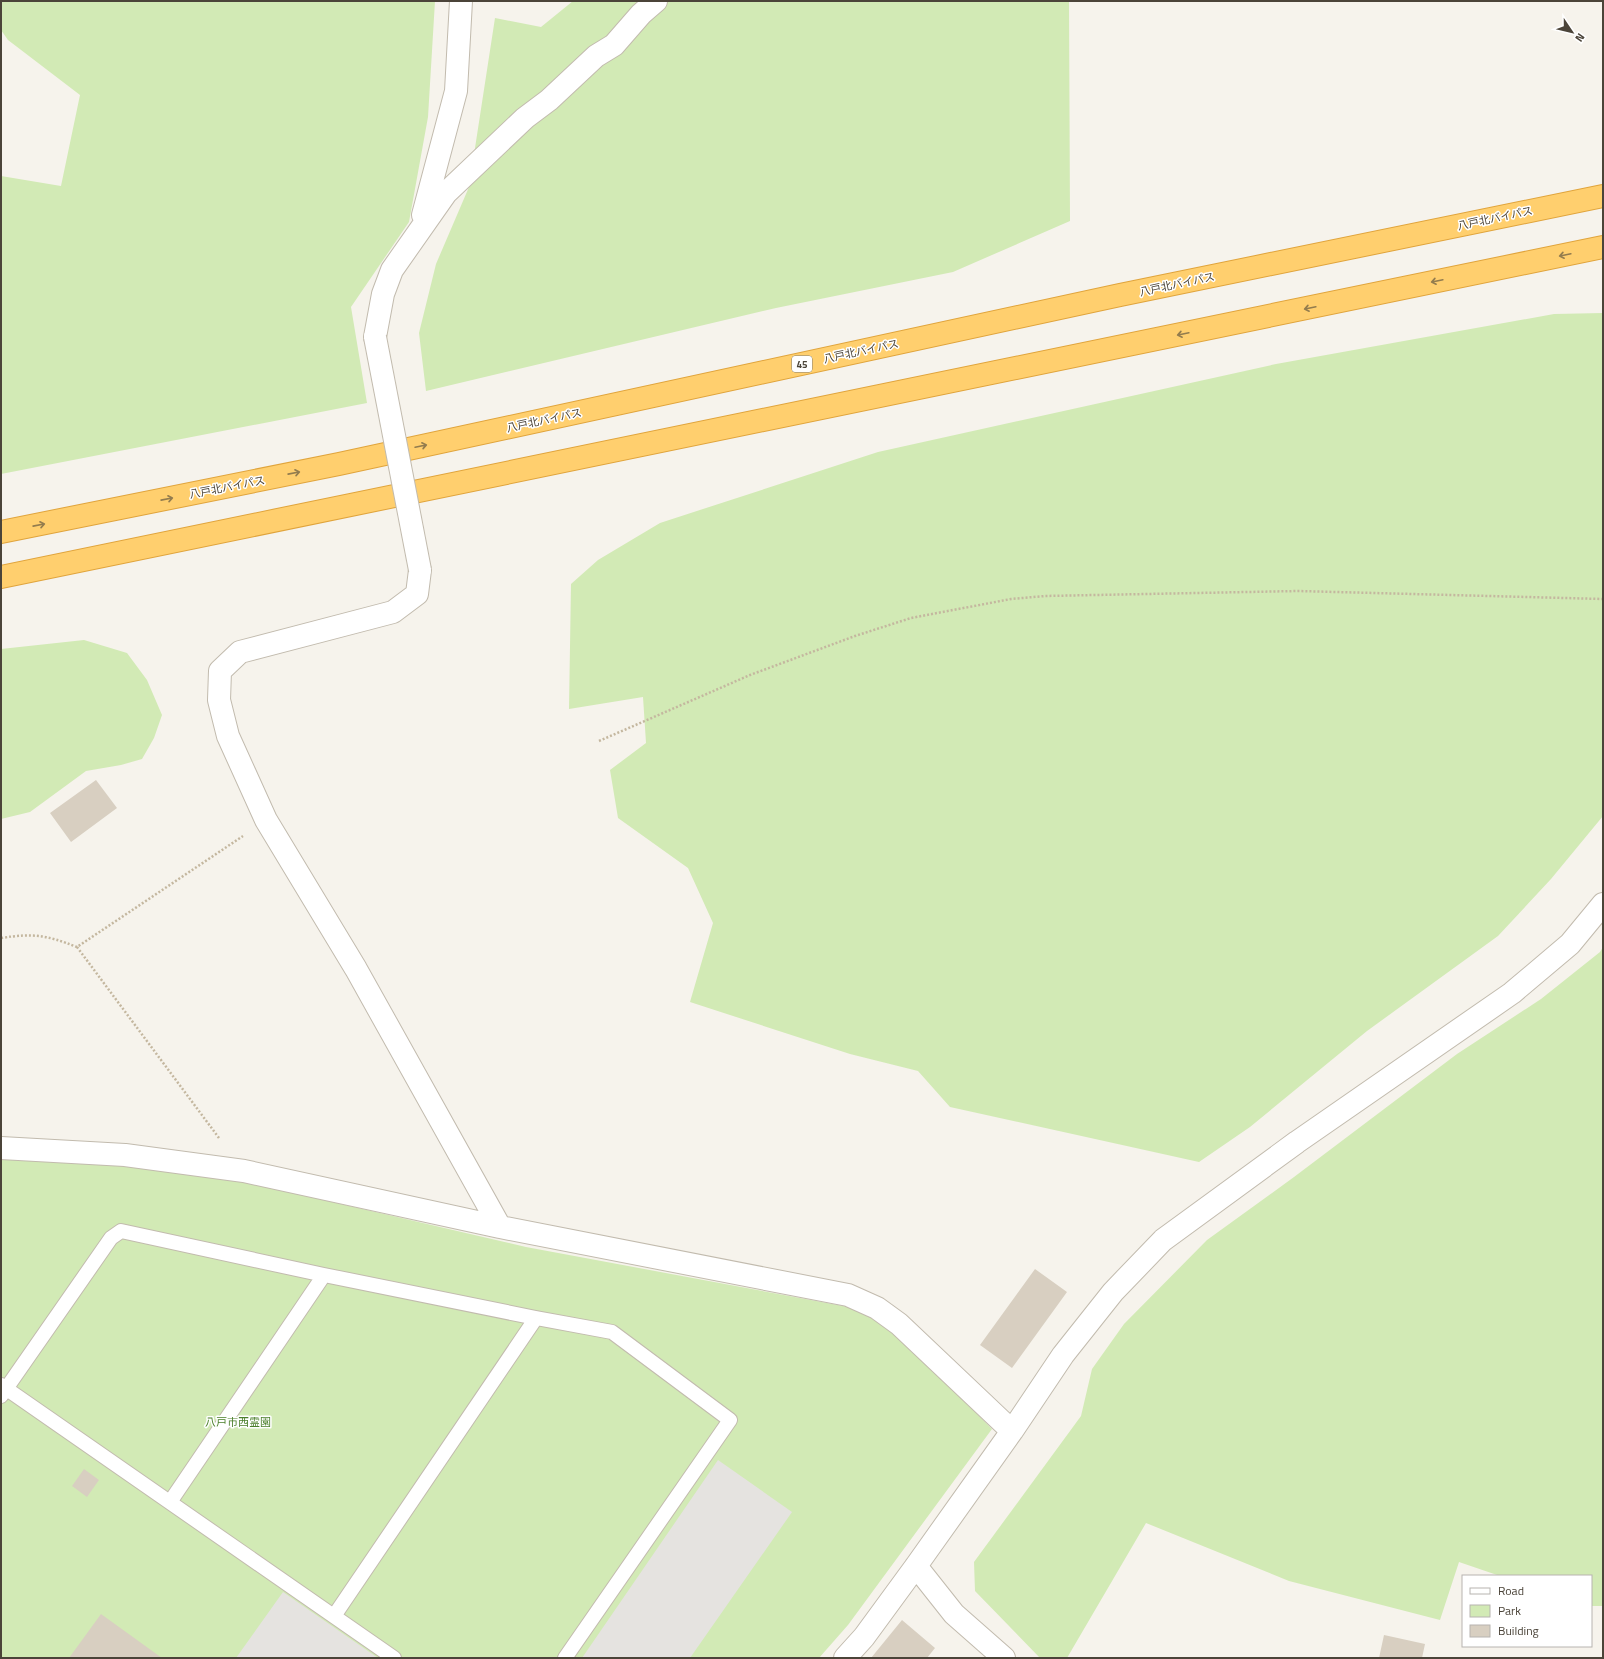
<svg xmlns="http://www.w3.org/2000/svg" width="1604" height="1659" viewBox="0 0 1604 1659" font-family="'Titillium Web','Noto Sans JP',sans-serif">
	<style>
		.green { fill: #d2eab5 }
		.parking { fill: #e5e3e0 }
		.building { fill: #d8cfc1 }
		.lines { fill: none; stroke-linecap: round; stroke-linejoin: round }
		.lane-casing { stroke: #c2bbae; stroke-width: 16 }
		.street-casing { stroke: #c2bbae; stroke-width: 24 }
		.highway-casing { stroke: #e0a43c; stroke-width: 24 }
		.path { stroke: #c4b79f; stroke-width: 2.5; stroke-dasharray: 2 2; stroke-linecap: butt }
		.lane { stroke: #fff; stroke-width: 14 }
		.street { stroke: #fff; stroke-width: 22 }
		.highway { stroke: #ffcf6e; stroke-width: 22 }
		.street-bridge-casing { stroke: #c2bbae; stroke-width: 24; stroke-linecap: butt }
		.street-bridge { stroke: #fff; stroke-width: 22 }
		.oneway { stroke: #937c4e }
		.labels { text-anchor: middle; stroke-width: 3; stroke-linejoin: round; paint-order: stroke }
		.shield { fill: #fff; stroke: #817c74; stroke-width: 1 }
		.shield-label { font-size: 10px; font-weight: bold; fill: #4b4439 }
		.street-label { font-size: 11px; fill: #4b4439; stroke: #fff }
		.park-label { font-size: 11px; fill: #4a7f2a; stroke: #fff }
	</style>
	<rect width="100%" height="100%" fill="#f6f3ec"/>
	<!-- green -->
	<path class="green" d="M1 1H435L428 117 409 222 351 307 367 403 1 474V176L61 186 80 95 8 40 1 30Z
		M573 1H1069L1070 221 953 272 776 308 426 391 419 333 436 264 469 187 495 18 541 27Z
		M1603 313V816L1551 879 1498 936 1367 1031 1250 1127 1199 1162 950 1107 918 1071 850 1054 690 1002 713 923 688 868 618 818 610 770 646 743 643 697 569 709 571 584 598 560 660 523 878 452 1276 364 1554 314Z
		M84 640 127 653 147 680 162 715 154 738 142 759 121 765 86 771 30 812 1 819V649Z
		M1603 947V1606H1591V1576H1500L1459 1562 1440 1620 1289 1581 1146 1523 1067 1658H1040L975 1591 974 1562 1081 1416 1092 1369 1124 1324 1207 1240 1294 1177 1457 1054 1541 999 1600 952Z
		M1 1159 115 1165 251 1183 526 1247 854 1308 879 1319 897 1332 992 1429 848 1625 819 1658H1Z"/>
	<!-- parking -->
	<path class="parking" d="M718 1460 792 1512 690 1658H582Z
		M283 1592 378 1658H236Z"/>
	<!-- building -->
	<path class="building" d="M96 780 117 808 71 842 50 813Z
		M1035 1269 1067 1292 1012 1368 980 1345Z
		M84 1469 99 1480 87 1497 72 1486Z
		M101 1614 162 1658H69Z
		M902 1620 935 1648 927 1658H871Z
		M1384 1635 1425 1644 1422 1658H1379Z"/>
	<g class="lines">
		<defs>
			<path id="lane" d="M1 1385 394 1658
				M1 1396 111 1238 121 1231 324 1275 536 1318 612 1332 730 1420 565 1658
				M170 1502 324 1275
				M334 1616 536 1318"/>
			<path id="street" d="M423 215 456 91 461 1
				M375 337 383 294 392 270 446 193 525 118 549 100 596 56 614 45 641 14 656 1
				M420 570 417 594 393 612 240 652 220 671 219 700 228 736 266 820 356 969 500 1227
				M1 1148 125 1155 244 1171 500 1227 848 1295 877 1308 899 1324 1012 1431
				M916 1566 954 1614 1004 1658
				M845 1658 864 1637 916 1566 1012 1431 1063 1355 1113 1292 1163 1240 1297 1142 1512 993 1570 944 1603 904"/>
			<path id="highway" d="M1 532 339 464 1120 295 1603 196
				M1 577 1603 247"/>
		</defs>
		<!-- lane casing -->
		<use href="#lane" class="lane-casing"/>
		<!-- street casing -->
		<use href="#street" class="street-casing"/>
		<!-- highway casing -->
		<use href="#highway" class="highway-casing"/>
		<!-- path -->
		<path class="path" d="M599 741 750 675 855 636 911 618 1011 599 1045 596 1298 591 1603 599
			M1 938C34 933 46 935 77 947
			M219 1138 77 947 243 836"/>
		<!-- lane -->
		<use href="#lane" class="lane"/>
		<!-- street -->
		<use href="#street" class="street"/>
		<!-- highway -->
		<use href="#highway" class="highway"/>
		<defs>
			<path id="street-bridge" d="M375 337 420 570"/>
		</defs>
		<!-- street-bridge casing -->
		<use href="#street-bridge" class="street-bridge-casing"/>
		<!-- street-bridge -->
		<use href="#street-bridge" class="street-bridge"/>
	</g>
	<!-- one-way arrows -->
	<defs><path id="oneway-shaft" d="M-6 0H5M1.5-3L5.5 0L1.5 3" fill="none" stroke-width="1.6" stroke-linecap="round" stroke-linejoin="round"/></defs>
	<g class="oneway">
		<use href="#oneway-shaft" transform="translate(1565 255) rotate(168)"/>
		<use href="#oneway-shaft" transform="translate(1437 281) rotate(168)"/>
		<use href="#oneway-shaft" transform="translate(1310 308) rotate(168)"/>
		<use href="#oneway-shaft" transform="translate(1183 334) rotate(168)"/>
		<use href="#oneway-shaft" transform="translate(421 446) rotate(-12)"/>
		<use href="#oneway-shaft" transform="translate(294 473) rotate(-11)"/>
		<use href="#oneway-shaft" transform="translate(167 499) rotate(-11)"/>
		<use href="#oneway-shaft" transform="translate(39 525) rotate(-11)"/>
	</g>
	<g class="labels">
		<!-- shield labels -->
		<rect class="shield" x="792" y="356" width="20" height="16" rx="3"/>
		<g class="shield-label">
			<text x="802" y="368">45</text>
		</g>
		<!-- street labels -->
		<g class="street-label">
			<text transform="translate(1495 218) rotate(-12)" y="4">八戸北バイパス</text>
			<text transform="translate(1177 284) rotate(-12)" y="4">八戸北バイパス</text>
			<text transform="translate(861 351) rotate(-12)" y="4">八戸北バイパス</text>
			<text transform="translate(544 420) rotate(-12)" y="4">八戸北バイパス</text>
			<text transform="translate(227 487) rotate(-11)" y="4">八戸北バイパス</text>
		</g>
		<!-- park labels -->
		<g class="park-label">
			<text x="238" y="1426">八戸市西霊園</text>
		</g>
	</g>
	<!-- border -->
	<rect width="1604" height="1659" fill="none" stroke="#4b4439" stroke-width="4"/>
	<!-- legend -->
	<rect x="1462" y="1575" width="130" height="72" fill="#ffffff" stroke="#b7b4b0"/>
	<rect x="1470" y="1588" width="20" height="6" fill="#ffffff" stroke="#b7b4b0"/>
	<text x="1498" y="1595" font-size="12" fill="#4b4439">Road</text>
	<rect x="1470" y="1605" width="20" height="12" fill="#d2eab5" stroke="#b7b4b0"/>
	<text x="1498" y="1615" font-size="12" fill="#4b4439">Park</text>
	<rect x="1470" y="1625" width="20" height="12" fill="#d8cfc1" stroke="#b7b4b0"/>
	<text x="1498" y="1635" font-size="12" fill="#4b4439">Building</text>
	<!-- north arrow -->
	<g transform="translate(1572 32) rotate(125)" stroke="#ffffff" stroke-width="3" paint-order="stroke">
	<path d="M0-3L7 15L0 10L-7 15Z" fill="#4b4439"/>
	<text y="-6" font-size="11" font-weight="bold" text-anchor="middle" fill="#4b4439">N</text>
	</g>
</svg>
